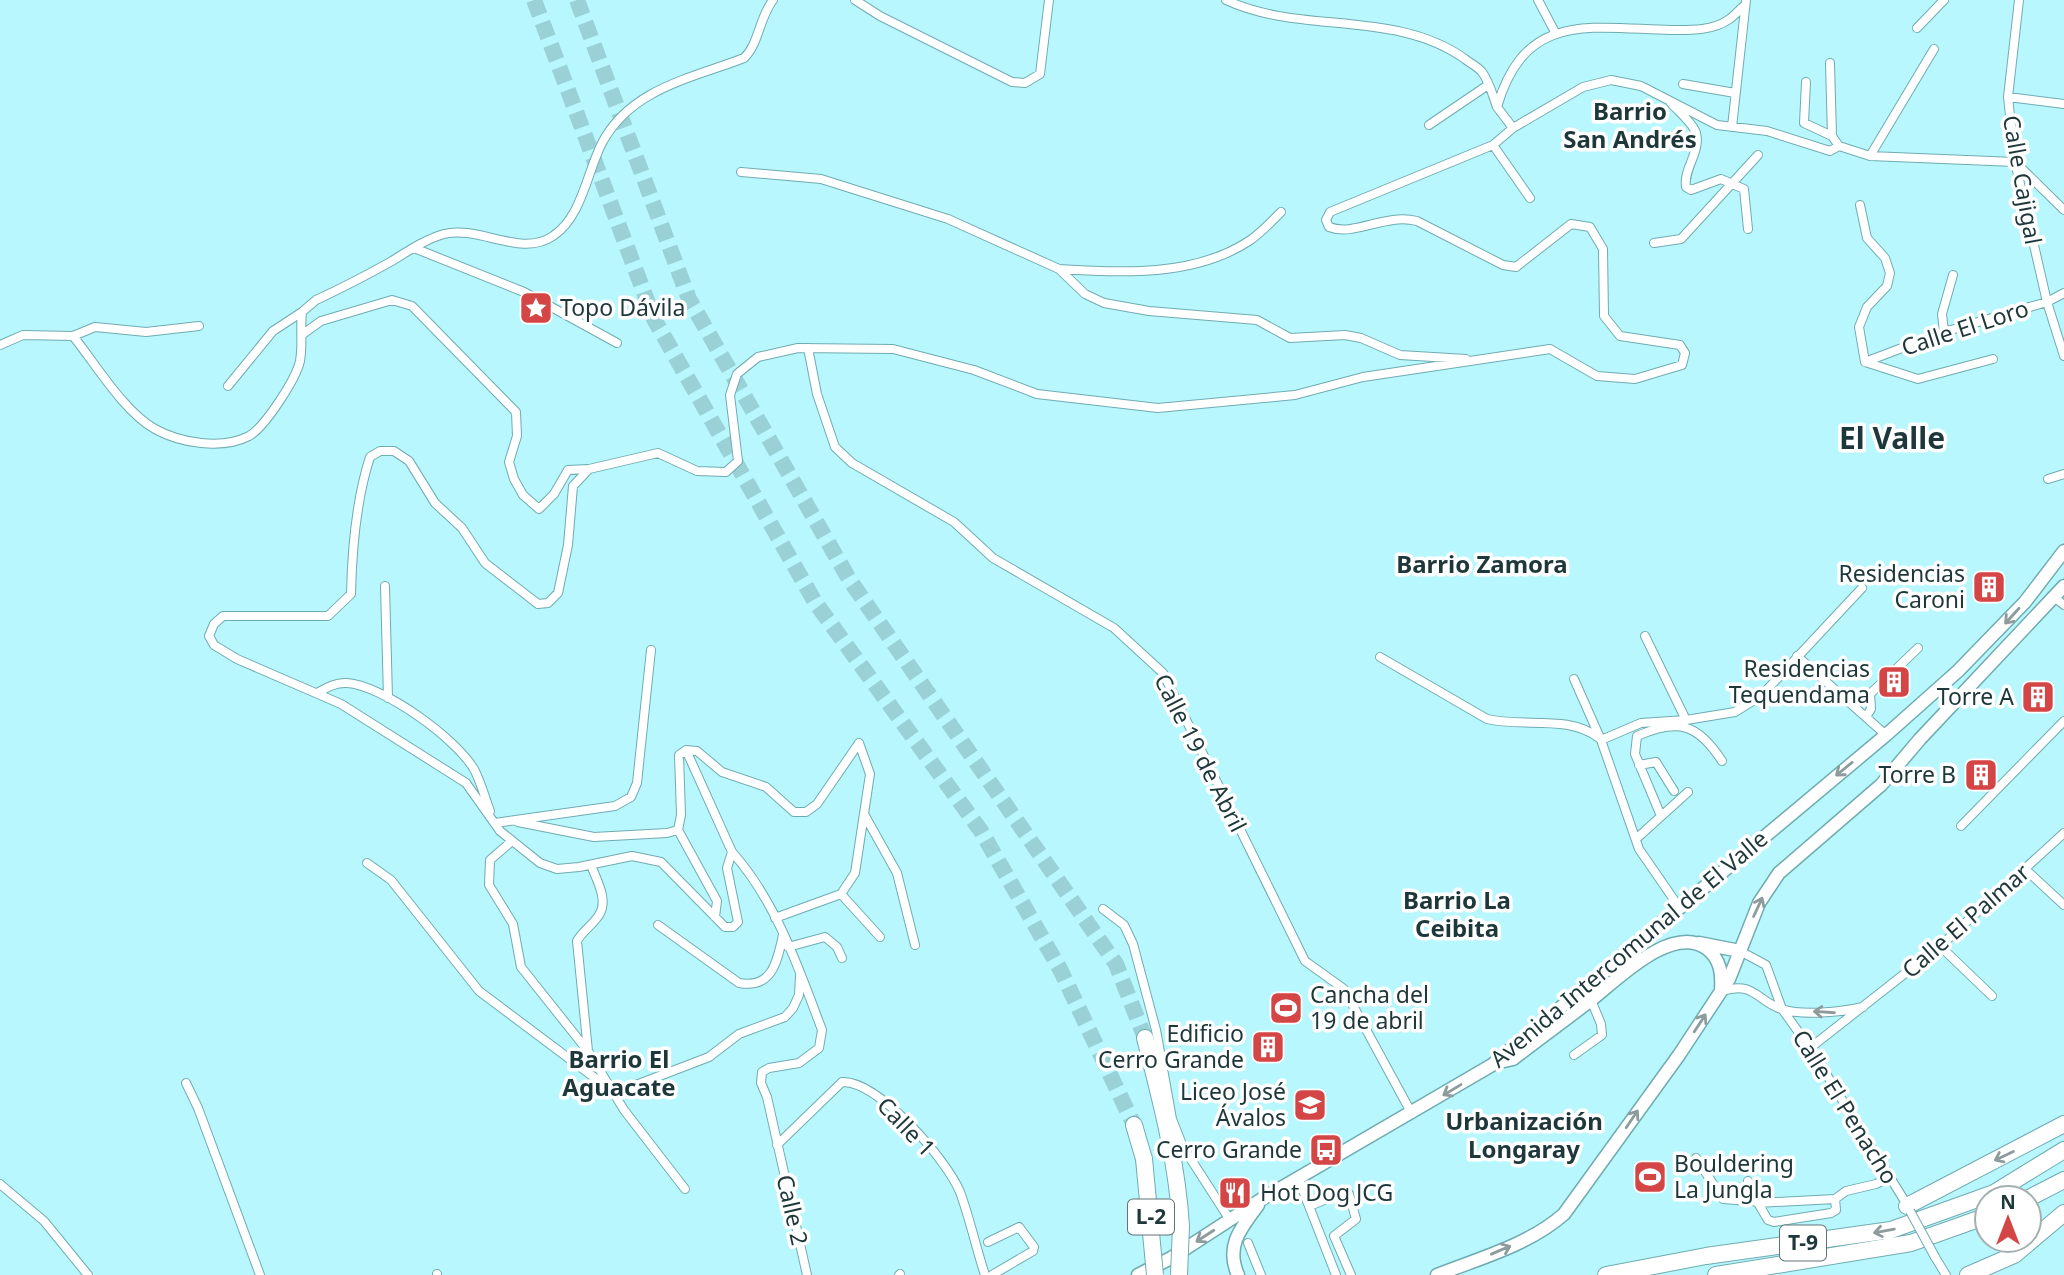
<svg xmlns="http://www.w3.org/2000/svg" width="2064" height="1275" viewBox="0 0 2064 1275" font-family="'Noto Sans',sans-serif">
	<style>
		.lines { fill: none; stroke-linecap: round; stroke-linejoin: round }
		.highway-tunnel { stroke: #99d1d7; stroke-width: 16; stroke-dasharray: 16 8; stroke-linecap: butt }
		.street-casing { stroke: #6facb2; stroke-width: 10 }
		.secondary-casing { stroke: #6facb2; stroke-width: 15 }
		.highway-casing { stroke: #6facb2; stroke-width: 18 }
		.street { stroke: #fff; stroke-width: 8 }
		.secondary { stroke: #fff; stroke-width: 12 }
		.highway { stroke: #fff; stroke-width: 16 }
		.street-bridge-casing { stroke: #6facb2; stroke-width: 10; stroke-linecap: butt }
		.highway-bridge-casing { stroke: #6facb2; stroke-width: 18; stroke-linecap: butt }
		.street-bridge { stroke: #fff; stroke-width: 8 }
		.highway-bridge { stroke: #fff; stroke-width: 16 }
		.oneway { stroke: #8e9b9c }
		.labels { text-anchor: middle; stroke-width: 7; stroke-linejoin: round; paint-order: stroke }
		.shield { fill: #fff; stroke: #627375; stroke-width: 2 }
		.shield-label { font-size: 21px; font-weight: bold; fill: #1e373a }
		.street-label { font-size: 23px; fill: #1e373a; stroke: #fff }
		.poi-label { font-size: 23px; fill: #1e373a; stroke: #fff; text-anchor: end }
		.neighbourhood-label { font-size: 24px; font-weight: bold; fill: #1e373a; stroke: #fff }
		.district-label { font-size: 30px; font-weight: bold; fill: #1e373a; stroke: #fff }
	</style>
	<rect width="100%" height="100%" fill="#b8f7fe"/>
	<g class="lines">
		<!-- highway-tunnel -->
		<path class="highway-tunnel" d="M534 0 654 319 815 602 981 831 1060 969 1134 1125
			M577 0 689 299 849 579 1116 964 1145 1038"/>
		<defs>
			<path id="street" d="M855 0 880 16 1012 82 1025 83 1040 74 1049 0
				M1226 0C1300 35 1396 9 1465 59 1470 63 1478 67 1482 72 1489 81 1493 96 1497 107
				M1538 0 1556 34
				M2019 0 2008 97 2015 162 2047 302 2064 356
				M1917 28 1944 0
				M1830 63 1832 136
				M1806 82 1804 123 1832 136 1839 146
				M1683 84 1735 93
				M2008 97 2064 104
				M1671 103C1678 111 1693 123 1696 133 1701 152 1683 169 1686 187L1691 190 1721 179 1744 189 1748 229
				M1429 125 1488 85
				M1732 127 1746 0
				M1513 128 1497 107C1525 11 1589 28 1671 30 1689 30 1712 31 1728 20 1733 17 1739 10 1744 6
				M1493 145 1530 198
				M1870 156 1934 49
				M2015 162 2064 210
				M741 172 821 179 948 219 1059 269 1085 294 1104 303 1149 311 1257 320 1290 338 1345 335 1361 338 1400 355 1466 359
				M1860 205 1867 238 1885 258 1890 273 1887 286 1867 307 1859 327 1865 362 1918 379 1993 359
				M1654 243 1681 239 1758 155
				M414 248 524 292 617 343
				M1059 269C1121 273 1194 277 1249 241 1261 233 1271 222 1281 212
				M1944 332 1942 314 1953 275
				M303 334 321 321 392 300 412 306 516 412 517 436 509 462 514 479 523 495 539 509 554 494 568 470 589 469
				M73 336C95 363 124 412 155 429 180 443 222 450 249 436 265 427 296 379 300 361 303 344 300 329 302 312L316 300C342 288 367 275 392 261 408 251 426 239 444 234 479 225 521 258 553 236 582 217 587 172 602 143 631 88 693 78 744 58 759 44 759 18 773 0
				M0 345 23 335 73 336 95 327 146 332 199 326
				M808 348 817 394 835 447 852 463 954 522 993 558 1114 628 1163 673 1305 961 1344 989 1412 1114
				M1865 362 1944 332 2047 302 2064 293
				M228 386 273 331 302 312
				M2048 479 2064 474
				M385 586 388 698
				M2054 597 2064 605
				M1645 636 1686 720
				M1797 656 1886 735
				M1380 657 1487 719C1524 728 1568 714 1599 738
				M1574 679 1601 740 1639 849 1679 907
				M317 693C326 688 336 682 347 683 382 685 458 739 475 771 481 783 485 798 490 811
				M1866 717 1871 709 1870 694 1918 648
				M1601 740 1641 723 1686 720 1735 712 1762 695 1862 588
				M686 750 732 852
				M1639 765 1656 762 1674 791
				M864 814 897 873 915 945
				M1661 816 1635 754 1637 736C1679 718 1698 724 1722 761
				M518 822 594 837 667 833 678 830 681 815 679 755 686 750 697 751 722 772 766 787 794 812H806L817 804 859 743
				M495 823 615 806 631 797 637 783 651 650
				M1961 826 2064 721
				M678 830 717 901 715 917
				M1636 839 1688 792
				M512 841 490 860 489 885 513 924 521 967 587 1050
				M367 863 391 880 479 991 615 1093 709 1057 739 1034 785 1017 793 1008 799 995 800 976
				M591 865C596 879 609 900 599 915 593 925 583 930 577 941L588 1051 624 1110 685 1189
				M2025 869 2064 905
				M841 894 880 937
				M1103 909 1124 925 1133 944 1156 1030 1172 1119 1183 1147 1230 1220
				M775 918 841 894 855 873 870 774 859 743
				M658 925 739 983C773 989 777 961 783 935
				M1940 946 1992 996
				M788 947 825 937 837 947 842 958
				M1740 951 1766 965 1782 1009 1810 1048 1909 1208
				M1722 991C1754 981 1756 1000 1781 1009 1803 1016 1841 1012 1863 1007
				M1810 1048 1940 946 2064 833
				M1574 1055 1602 1035 1601 1024 1591 1000
				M186 1083 198 1108 260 1275
				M777 1145 842 1082C878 1080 947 1160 960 1192 970 1219 976 1248 985 1275
				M1696 1158 1723 1199 1750 1201
				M1298 1178 1336 1275
				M1748 1181V1198L1758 1203 1835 1199 1846 1191 1876 1184 1890 1177
				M0 1184 44 1221 88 1275
				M1758 1203 1768 1220 1774 1222 1831 1213 1836 1210 1835 1199
				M1310 1206 1340 1193 1349 1194 1356 1219 1334 1236 1351 1275
				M988 1242 1019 1227 1034 1247 1033 1251 992 1275
				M1248 1243 1261 1275
				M1935 1257 1946 1275
				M437 1274V1275
				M807 1275 767 1097 761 1083 762 1072 769 1068 799 1063 819 1048 822 1030C799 969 776 901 732 852L727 868 738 922 733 927H725L661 862 632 856 579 867 557 869 540 863 500 831 466 783 341 704 237 659 214 645 209 636 214 624 223 616H328L351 594C352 549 356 500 370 457L380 451H394L409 461 435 503 462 528 485 563 538 604 548 603 558 593 568 545 573 486 589 469 658 453 697 471 726 472 738 461 730 395 737 374 758 357 798 348 893 349 974 370 1037 394 1158 408 1295 395 1363 377 1550 349 1597 376 1635 379 1682 365 1685 353 1680 345 1620 336 1604 316 1603 249 1590 227 1571 224 1516 267 1503 265 1417 221C1384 213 1355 237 1329 227L1326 220 1330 212 1493 145 1513 128 1583 87 1611 80 1641 86 1717 125 1767 131 1830 151 1839 146 1870 156 2015 162
				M899 1275 900 1274"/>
			<path id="secondary" d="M1699 943 1740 951
				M1504 1061 1513 1059C1539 1039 1565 1020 1591 1000 1617 980 1671 924 1706 948 1721 959 1722 974 1721 991
				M1138 1275 1171 1258 1262 1199 1492 1065 1886 735 1958 671 2025 602 2064 551
				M1238 1275C1225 1246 1241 1228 1258 1205
				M1437 1275C1480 1258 1529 1245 1564 1214L1679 1055 1729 979 1759 903 1779 873 1881 785 1920 739 2064 586"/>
			<path id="highway" d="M1145 1038C1161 1101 1177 1161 1181 1226
				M1134 1125 1144 1159
				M2029 1198 2064 1180
				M1907 1206 2064 1124
				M1606 1275 1706 1256 1891 1230 1994 1193 2064 1150
				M1716 1275 1911 1243 1987 1216
				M1968 1275 2014 1255 2064 1213"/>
		</defs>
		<!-- street casing -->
		<use href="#street" class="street-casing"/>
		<!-- secondary casing -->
		<use href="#secondary" class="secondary-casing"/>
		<!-- highway casing -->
		<use href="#highway" class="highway-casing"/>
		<!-- street -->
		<use href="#street" class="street"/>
		<!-- secondary -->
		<use href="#secondary" class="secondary"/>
		<!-- highway -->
		<use href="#highway" class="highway"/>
		<defs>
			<path id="street-bridge" d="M1910 1211 1935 1257"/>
			<path id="highway-bridge" d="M1144 1159 1155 1275
				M1179 1275 1181 1226"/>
		</defs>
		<!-- street-bridge casing -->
		<use href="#street-bridge" class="street-bridge-casing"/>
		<!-- highway-bridge casing -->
		<use href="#highway-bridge" class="highway-bridge-casing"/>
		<!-- street-bridge -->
		<use href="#street-bridge" class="street-bridge"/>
		<!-- highway-bridge -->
		<use href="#highway-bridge" class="highway-bridge"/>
	</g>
	<!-- one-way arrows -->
	<defs><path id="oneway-shaft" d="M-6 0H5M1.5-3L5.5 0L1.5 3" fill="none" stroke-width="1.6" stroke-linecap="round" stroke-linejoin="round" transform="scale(1.75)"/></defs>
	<g class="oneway">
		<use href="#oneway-shaft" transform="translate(2012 616) rotate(132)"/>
		<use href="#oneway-shaft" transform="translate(1844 769) rotate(141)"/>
		<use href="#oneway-shaft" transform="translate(1758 907) rotate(-65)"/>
		<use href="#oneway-shaft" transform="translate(1824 1012) rotate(-176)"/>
		<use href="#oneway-shaft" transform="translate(1700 1023) rotate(-57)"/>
		<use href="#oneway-shaft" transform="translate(1452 1090) rotate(149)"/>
		<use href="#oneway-shaft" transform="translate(1632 1119) rotate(-56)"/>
		<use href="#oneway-shaft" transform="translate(2004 1156) rotate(154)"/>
		<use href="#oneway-shaft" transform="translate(1884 1231) rotate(170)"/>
		<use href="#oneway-shaft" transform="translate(1205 1236) rotate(147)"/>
		<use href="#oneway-shaft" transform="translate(1501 1250) rotate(-23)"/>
	</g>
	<!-- icons -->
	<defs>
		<symbol id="sight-square" viewBox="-11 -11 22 22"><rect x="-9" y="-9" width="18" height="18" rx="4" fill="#d44545" stroke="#fff"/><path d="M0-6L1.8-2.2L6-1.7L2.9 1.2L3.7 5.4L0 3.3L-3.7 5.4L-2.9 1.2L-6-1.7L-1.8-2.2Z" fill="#fff"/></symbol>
		<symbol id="building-square" viewBox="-11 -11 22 22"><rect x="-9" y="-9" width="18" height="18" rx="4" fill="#d44545" stroke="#fff"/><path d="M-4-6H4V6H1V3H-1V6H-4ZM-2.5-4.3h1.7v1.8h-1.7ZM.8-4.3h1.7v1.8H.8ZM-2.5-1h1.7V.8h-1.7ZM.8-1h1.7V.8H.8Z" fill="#fff"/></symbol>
		<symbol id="stadium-square" viewBox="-11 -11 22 22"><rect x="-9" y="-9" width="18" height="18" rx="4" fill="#d44545" stroke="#fff"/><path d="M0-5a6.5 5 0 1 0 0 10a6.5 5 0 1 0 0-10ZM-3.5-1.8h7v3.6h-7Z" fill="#fff"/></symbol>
		<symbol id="school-square" viewBox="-11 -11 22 22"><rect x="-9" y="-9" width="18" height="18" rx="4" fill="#d44545" stroke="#fff"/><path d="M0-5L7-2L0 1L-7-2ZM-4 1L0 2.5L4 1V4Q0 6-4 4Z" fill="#fff"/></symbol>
		<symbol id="bus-square" viewBox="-11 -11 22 22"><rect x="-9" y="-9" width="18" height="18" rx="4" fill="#d44545" stroke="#fff"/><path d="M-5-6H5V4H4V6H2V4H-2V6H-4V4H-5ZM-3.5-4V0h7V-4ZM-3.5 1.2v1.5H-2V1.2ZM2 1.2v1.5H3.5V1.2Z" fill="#fff"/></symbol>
		<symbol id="restaurant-square" viewBox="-11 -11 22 22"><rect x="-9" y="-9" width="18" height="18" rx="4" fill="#d44545" stroke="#fff"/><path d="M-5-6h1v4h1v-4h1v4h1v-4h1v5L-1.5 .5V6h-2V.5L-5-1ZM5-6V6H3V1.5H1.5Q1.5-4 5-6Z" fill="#fff"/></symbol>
	</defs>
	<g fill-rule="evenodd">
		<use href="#sight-square" x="517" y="289" width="38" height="38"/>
		<use href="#building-square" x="1970" y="568" width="38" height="38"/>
		<use href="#building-square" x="1875" y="663" width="38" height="38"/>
		<use href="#building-square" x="2019" y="678" width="38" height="38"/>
		<use href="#building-square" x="1962" y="756" width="38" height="38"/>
		<use href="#stadium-square" x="1267" y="989" width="38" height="38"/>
		<use href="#building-square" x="1249" y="1028" width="38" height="38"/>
		<use href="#school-square" x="1291" y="1086" width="38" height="38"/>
		<use href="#bus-square" x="1307" y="1131" width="38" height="38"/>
		<use href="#stadium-square" x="1631" y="1158" width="38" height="38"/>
		<use href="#restaurant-square" x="1216" y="1174" width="38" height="38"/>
	</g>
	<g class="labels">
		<!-- shield labels -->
		<g class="shield">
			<rect x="1128" y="1199.5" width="46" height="35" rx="5"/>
			<rect x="1780" y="1225.5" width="46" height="35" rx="5"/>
		</g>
		<g class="shield-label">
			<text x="1151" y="1224">L-2</text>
			<text x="1803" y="1250">T-9</text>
		</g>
		<!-- street labels -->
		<g class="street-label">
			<text transform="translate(2022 180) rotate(80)" y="8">Calle Cajigal</text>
			<text transform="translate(1965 328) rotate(-18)" y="8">Calle El Loro</text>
			<text transform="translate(1200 753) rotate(63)" y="8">Calle 19 de Abril</text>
			<text transform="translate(1966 921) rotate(-41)" y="8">Calle El Palmar</text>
			<text transform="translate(1629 949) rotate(-40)" y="8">Avenida Intercomunal de El Valle</text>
			<text transform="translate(1845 1107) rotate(58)" y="8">Calle El Penacho</text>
			<text transform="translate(906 1127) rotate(46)" y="8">Calle 1</text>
			<text transform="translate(792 1210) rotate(77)" y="8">Calle 2</text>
		</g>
		<!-- poi labels -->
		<g class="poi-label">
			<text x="560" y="316" text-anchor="start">Topo Dávila</text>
			<text x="1965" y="582">Residencias<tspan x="1965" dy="26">Caroni</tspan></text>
			<text x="1870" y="677">Residencias<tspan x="1870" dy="26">Tequendama</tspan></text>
			<text x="2014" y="705">Torre A</text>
			<text x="1956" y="783">Torre B</text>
			<text x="1310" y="1003" text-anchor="start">Cancha del<tspan x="1310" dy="26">19 de abril</tspan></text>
			<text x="1244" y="1042">Edificio<tspan x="1244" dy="26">Cerro Grande</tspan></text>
			<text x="1286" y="1100">Liceo José<tspan x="1286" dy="26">Ávalos</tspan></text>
			<text x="1302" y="1158">Cerro Grande</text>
			<text x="1674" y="1172" text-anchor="start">Bouldering<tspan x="1674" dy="26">La Jungla</tspan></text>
			<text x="1260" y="1201" text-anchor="start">Hot Dog JCG</text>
		</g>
		<!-- neighbourhood labels -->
		<g class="neighbourhood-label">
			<text x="1630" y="120">Barrio<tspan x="1630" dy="28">San Andrés</tspan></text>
			<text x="1482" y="573">Barrio Zamora</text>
			<text x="1457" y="909">Barrio La<tspan x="1457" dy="28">Ceibita</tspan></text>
			<text x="619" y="1068">Barrio El<tspan x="619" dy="28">Aguacate</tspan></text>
			<text x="1524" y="1130">Urbanización<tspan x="1524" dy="28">Longaray</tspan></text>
		</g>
		<!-- district labels -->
		<g class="district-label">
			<text x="1892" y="449">El Valle</text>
		</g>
	</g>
	<!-- north arrow -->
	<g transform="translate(2008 1219)"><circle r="33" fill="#ffffff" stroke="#a5afb0" stroke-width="2"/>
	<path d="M0-5L12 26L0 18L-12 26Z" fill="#d44545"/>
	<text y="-10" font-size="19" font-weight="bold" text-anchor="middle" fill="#1e373a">N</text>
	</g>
</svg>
